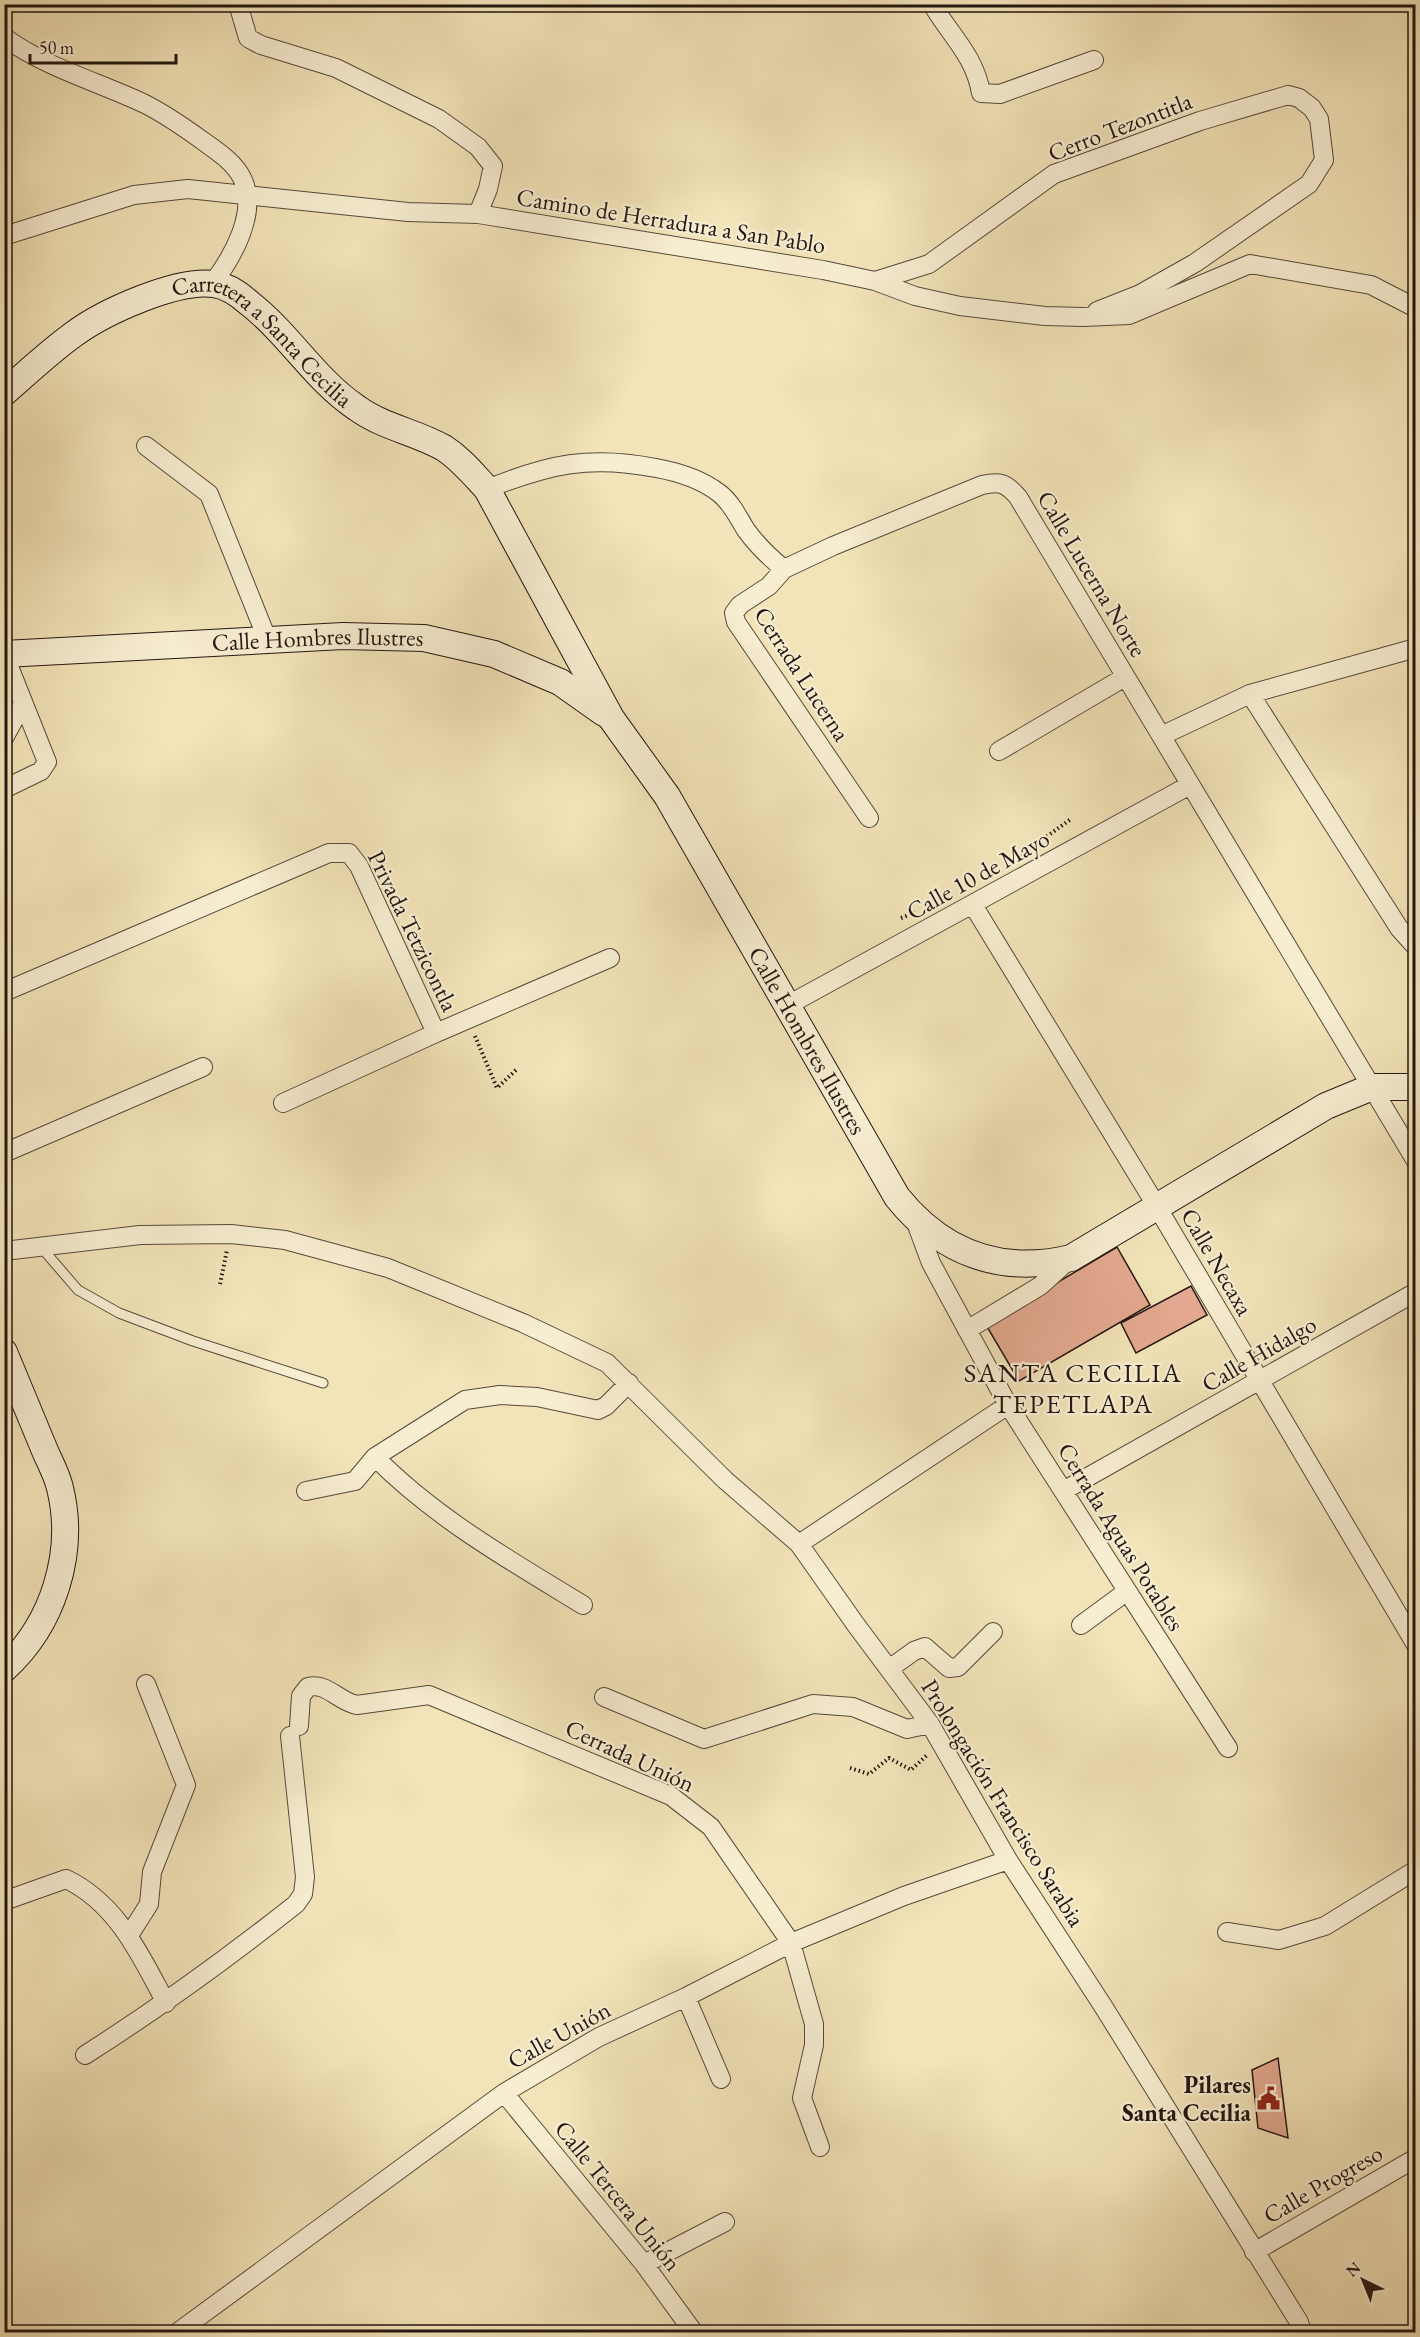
<svg xmlns="http://www.w3.org/2000/svg" width="1420" height="2337" viewBox="0 0 1420 2337" font-family="'EB Garamond',serif">
	<style>
		.building { fill: #e4a990; stroke: #231611; stroke-width: 1.5 }
		.lines { fill: none; stroke-linecap: round; stroke-linejoin: round }
		.lane-casing { stroke: #57493b; stroke-width: 11 }
		.street-casing { stroke: #57493b; stroke-width: 20 }
		.secondary-casing { stroke: #231611; stroke-width: 28 }
		.path { stroke: #231611; stroke-width: 4; stroke-dasharray: 1.5 3; stroke-linecap: butt }
		.lane { stroke: #f7edd1; stroke-width: 9 }
		.street { stroke: #f7edd1; stroke-width: 18 }
		.secondary { stroke: #f7edd1; stroke-width: 26 }
		.labels { text-anchor: middle; stroke-width: 4.5; stroke-linejoin: round; paint-order: stroke }
		.street-label { font-size: 24px; fill: #231611; stroke: #f7edd1 }
		.poi-label { font-size: 24px; font-weight: bold; fill: #231611; stroke: #f7edd1; text-anchor: end }
		.quarter-label { font-size: 27px; letter-spacing: 1.5px; fill: #231611; stroke: #f7edd1 }
	</style>
	<rect width="100%" height="100%" fill="#f2e3b8"/>
	<filter id="stains"><feTurbulence type="fractalNoise" baseFrequency=".00333" numOctaves="4"/><feColorMatrix values="0 0 0 0 .2 0 0 0 0 .09 0 0 0 0 .02 0 0 0 .5 -.17"/></filter>
	<radialGradient id="worn" r=".72"><stop offset=".6" stop-color="#630" stop-opacity="0"/><stop offset="1" stop-color="#630" stop-opacity=".3"/></radialGradient>
	<!-- building -->
	<path class="building" d="M1117 1247 1150 1305 1019 1381 986 1325Z
		M1191 1286 1207 1315 1136 1353 1121 1323Z
		M1278 2058 1288 2138 1258 2128 1252 2070Z"/>
	<g class="lines">
		<defs>
			<path id="lane" d="M40 1246 78 1290 119 1313 193 1341 323 1383"/>
			<path id="street" d="M238 4 248 38 261 45 336 68 439 119 478 147 493 166 488 189 478 214
				M932 4C950 35 975 56 981 93L1000 94 1094 60
				M4 37C46 68 99 82 145 104 165 114 185 128 203 141 218 152 234 162 242 178 259 212 232 258 212 284
				M4 236 134 195 188 189 408 212 478 214 823 270 875 281 915 296 960 306 1045 316 1083 317 1129 315 1250 264 1371 285 1416 308
				M875 281 929 264 1054 174 1200 121 1288 95 1299 98 1312 108 1319 119 1324 160 1309 184 1195 263 1140 294 1097 311
				M146 446 209 494 268 641
				M487 489C549 464 590 455 656 468 678 472 701 479 719 493 731 502 738 517 746 530 757 545 769 557 784 569L833 546 982 485C1000 481 1006 483 1018 497L1416 1161
				M784 569 769 586 740 605 734 613 736 622 869 818
				M4 654 47 762 41 771 4 789
				M1250 694 1399 928 1416 947
				M1161 736 1250 694 1416 648
				M4 738 23 703
				M999 751 1125 677
				M973 905 1156 1205 1416 1645
				M4 992 329 853H349L359 866 436 1033
				M788 1005 1190 785
				M283 1103 436 1033 610 958
				M4 1153 203 1067
				M915 1220 931 1263 1008 1405 1228 1748
				M4 1251 140 1235 231 1234 285 1240 388 1268 523 1323 607 1363 725 1480 799 1544 856 1625 930 1724 1008 1860 1103 2006 1299 2322 1302 2332
				M967 1330 1040 1286 1071 1258
				M375 1457C435 1518 511 1561 583 1605
				M306 1491 355 1481 375 1457 465 1400 500 1395 537 1397 598 1410 606 1406 629 1383
				M1063 1491 1416 1292
				M799 1544 1008 1405
				M1081 1625 1126 1592
				M889 1669 914 1651 925 1647 949 1668 958 1667 993 1632
				M604 1697 704 1739 813 1704 853 1707 907 1729 930 1724
				M299 1726 301 1696 308 1687C327 1682 339 1702 357 1705L429 1695 671 1796 711 1827 791 1943 814 2024V2045L802 2098 820 2147
				M4 1901 66 1879C117 1903 141 1956 166 2003
				M1227 1932 1279 1940 1325 1926 1416 1870
				M130 1934 149 1904 152 1872 186 1785 146 1684
				M686 1997 721 2079
				M85 2055C159 2008 228 1958 296 1904L303 1894 305 1877 290 1736
				M504 2093 644 2264 692 2330
				M1254 2252 1416 2158
				M644 2264 725 2222
				M178 2332 504 2093 599 2037 686 1997 791 1943 904 1896 1008 1860"/>
			<g id="secondary">
				<path id="s1" d="M4 393C27 373 49 352 74 334 104 312 176 279 214 284 228 286 239 294 249 303 289 334 315 380 357 408 383 427 416 432 444 448 461 459 473 474 487 489L611 718 667 796 897 1197C942 1253 1000 1275 1071 1258L1326 1106 1372 1087H1416"/>
				<path id="s2" d="M4 654 343 636 424 638 494 654 560 682 604 713"/>
				<path d="M4 1352C17 1383 30 1414 43 1446 48 1459 57 1474 60 1488 76 1553 53 1625 4 1669"/>
			</g>
		</defs>
		<!-- lane casing -->
		<use href="#lane" class="lane-casing"/>
		<!-- street casing -->
		<use href="#street" class="street-casing"/>
		<!-- secondary casing -->
		<use href="#secondary" class="secondary-casing"/>
		<!-- path -->
		<path class="path" d="M1021 855 1071 819
			M901 918 915 913
			M475 1036 497 1088 517 1069
			M220 1284 227 1250
			M850 1768 869 1774 889 1758 911 1770 928 1754"/>
		<!-- lane -->
		<use href="#lane" class="lane"/>
		<!-- street -->
		<use href="#street" class="street"/>
		<!-- secondary -->
		<use href="#secondary" class="secondary"/>
	</g>
	<!-- icons -->
	<defs>
		<symbol id="civic-bare" viewBox="-9 -9 18 18"><path d="M-.6-6.5H3V-4.5H.6V-3L4-1V1h2V6H-6V1h2V-1L-.6-3ZM-1.2 2.5V6h2.4V2.5Z" fill="#8f2418" stroke="#f7edd1" stroke-width="2.5" paint-order="stroke"/></symbol>
	</defs>
	<g fill-rule="evenodd">
		<use href="#civic-bare" x="1252" y="2082" width="33" height="33"/>
	</g>
	<g class="labels">
		<!-- street labels -->
		<g class="street-label">
			<text transform="translate(1120 127) rotate(-21)" y="8">Cerro Tezontitla</text>
			<text transform="translate(671 221) rotate(9)" y="8">Camino de Herradura a San Pablo</text>
			<text dy="8" stroke="none"><textPath href="#s1" startOffset="312">Carretera a Santa Cecilia</textPath></text>
			<text transform="translate(1092 574) rotate(59)" y="8">Calle Lucerna Norte</text>
			<text dy="8" stroke="none"><textPath href="#s2" startOffset="314">Calle Hombres Ilustres</textPath></text>
			<text transform="translate(802 674) rotate(57)" y="8">Cerrada Lucerna</text>
			<text transform="translate(978 875) rotate(-29)" y="8">Calle 10 de Mayo</text>
			<text transform="translate(413 931) rotate(64)" y="8">Privada Tetzicontla</text>
			<text dy="8" stroke="none"><textPath href="#s1" startOffset="1228">Calle Hombres Ilustres</textPath></text>
			<text transform="translate(1217 1262) rotate(60)" y="8">Calle Necaxa</text>
			<text transform="translate(1259 1354) rotate(-30)" y="8">Calle Hidalgo</text>
			<text transform="translate(1121 1537) rotate(58)" y="8">Cerrada Aguas Potables</text>
			<text transform="translate(630 1756) rotate(25)" y="8">Cerrada Unión</text>
			<text transform="translate(1003 1803) rotate(58)" y="8">Prolongación Francisco Sarabia</text>
			<text transform="translate(559 2035) rotate(-29)" y="8">Calle Unión</text>
			<text transform="translate(1323 2184) rotate(-30)" y="8">Calle Progreso</text>
			<text transform="translate(618 2196) rotate(51)" y="8">Calle Tercera Unión</text>
		</g>
		<!-- poi labels -->
		<g class="poi-label">
			<text x="1251" y="2093">Pilares<tspan x="1251" dy="28">Santa Cecilia</tspan></text>
		</g>
		<!-- quarter labels -->
		<g class="quarter-label">
			<text x="1073" y="1382">SANTA CECILIA<tspan x="1073" dy="31">TEPETLAPA</tspan></text>
		</g>
	</g>
	<!-- margin -->
	<rect width="1420" height="2337" fill="none" stroke="#f2e3b8" stroke-width="24"/>
	<rect x="6" y="6" width="1408" height="2325" fill="none" stroke="#231611" stroke-width="3"/>
	<rect x="12" y="12" width="1396" height="2313" fill="none" stroke="#231611" stroke-width="1.5"/>
	<!-- north arrow -->
	<g transform="translate(1363 2280) rotate(317)" stroke="#f7edd1" stroke-width="4.5" paint-order="stroke">
	<path d="M0-4.5L10 22L0 15L-10 22Z" fill="#231611"/>
	<text y="-9" font-size="16" font-weight="bold" text-anchor="middle" fill="#231611">N</text>
	</g>
	<!-- scale -->
	<path d="M30 54v9h146v-9" fill="none" stroke="#231611" stroke-width="3"/>
	<text x="39" y="54" font-size="18" fill="#231611" stroke="#f7edd1" stroke-width="4.5" paint-order="stroke">50 m</text>
	<rect width="100%" height="100%" filter="url(#stains)"/>
	<rect width="100%" height="100%" fill="url(#worn)"/>
</svg>
